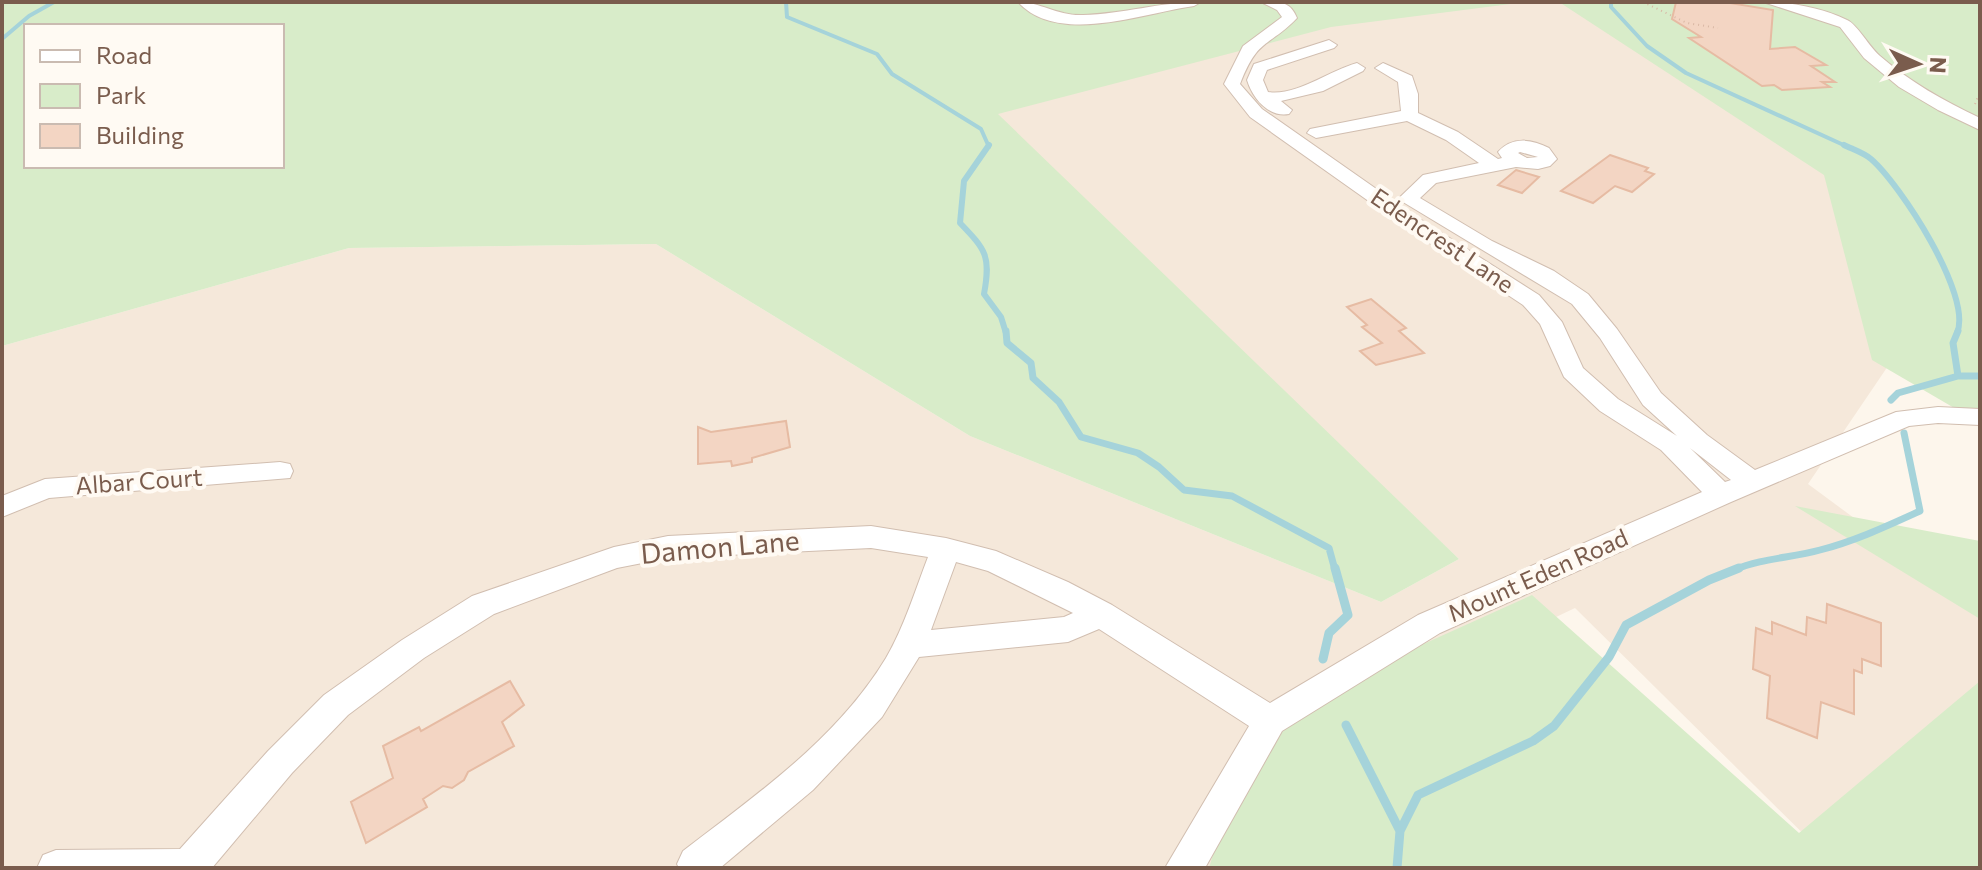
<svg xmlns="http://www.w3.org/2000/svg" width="1982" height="870" viewBox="0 0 1982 870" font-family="Commissioner,sans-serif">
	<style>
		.residential { fill: #f5e8da }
		.green { fill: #d8ecc9; fill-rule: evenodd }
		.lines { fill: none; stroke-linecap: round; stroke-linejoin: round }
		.stream-far3 { stroke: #a5d3da; stroke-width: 4 }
		.stream-far2 { stroke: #a5d3da; stroke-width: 6 }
		.stream-far1 { stroke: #a5d3da; stroke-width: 7 }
		.stream { stroke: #a5d3da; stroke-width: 9 }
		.building { fill: #f3d5c3; stroke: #e6bba3; stroke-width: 2 }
		.minor-casing { stroke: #d1beb0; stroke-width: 2 }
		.path { stroke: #d9b8a5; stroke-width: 2; stroke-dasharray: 1 4; stroke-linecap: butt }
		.minor { fill: #fff; fill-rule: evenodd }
		.labels { text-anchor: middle; stroke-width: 8; stroke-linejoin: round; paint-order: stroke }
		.street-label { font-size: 24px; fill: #7a5c4d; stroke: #fffaf3 }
		.near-street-label { font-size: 28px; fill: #7a5c4d; stroke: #fffaf3 }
	</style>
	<rect width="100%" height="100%" fill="#fdf6ec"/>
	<!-- residential -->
	<path class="residential" d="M1500 2H1566L1831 178 1888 366 1808 484 1980 611V743L1838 868 1575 608 1449 668 1294 868H2V346L349 248 656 244 970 436 1381 602 1459 559 987 113 1325 25Z"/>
	<!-- green -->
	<path class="green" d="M2 2H1526L1331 27 998 114 1459 559 1381 602 970 436 656 244 349 248 2 346ZM26 26H282V166H26Z
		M1559 2H1980V423L1872 360 1824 175Z
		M1795 506 1980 541V619Z
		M1532 595 1799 833 1980 681V868H1209L1253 721Z"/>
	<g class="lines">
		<!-- stream-far3 -->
		<path class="stream-far3" d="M786 2 787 17 877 54 892 74 981 129 989 147
			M1611 2V7L1647 46 1686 73 1848 147
			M2 39 29 16 54 2"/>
		<!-- stream-far2 -->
		<path class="stream-far2" d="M989 145 964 181 960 223C986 250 991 256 984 294L1001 317 1006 333
			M1844 145C1852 149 1864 153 1871 159 1900 184 1973 296 1957 333"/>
		<!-- stream-far1 -->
		<path class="stream-far1" d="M1006 331 1007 343 1031 363 1033 378 1059 402 1081 437 1138 453 1159 467 1184 490 1232 496 1329 548 1335 570
			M1958 376 1953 343 1958 331
			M1891 400 1898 393 1958 376H1980
			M1734 570C1762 558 1791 558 1820 550 1855 541 1887 526 1920 511L1904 433"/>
		<!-- stream -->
		<path class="stream" d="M1323 659 1329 633 1348 615 1335 568
			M1346 725 1400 831 1397 868
			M1400 831 1418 795 1533 741 1554 726 1609 657 1626 625 1709 580 1739 568"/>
	</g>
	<!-- building -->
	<path class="building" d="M1676 2H1724L1773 10 1770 49 1795 47 1826 65 1811 66 1835 82H1822L1830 87 1782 90 1774 85 1762 86 1689 38 1701 37 1672 19Z
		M1610 155 1648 168 1645 171 1654 174 1632 192 1615 186 1593 203 1561 191Z
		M1516 170 1539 177 1522 193 1498 185Z
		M1371 299 1406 328 1399 331 1424 353 1376 365 1360 351 1382 343 1362 327 1367 325 1347 307Z
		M786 421 790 447 752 458V462L732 466 731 461 698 464V427L711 432Z
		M1827 604 1881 623V666L1862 659V673L1854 670V714L1821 702 1817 738 1767 718 1770 676 1753 669 1756 628 1772 634V622L1806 635 1807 617 1826 623Z
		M510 681 524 705 502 722 514 746 468 772 464 780 452 788 443 786 423 799 427 807 366 843 351 802 393 778 383 746 419 727 421 731Z"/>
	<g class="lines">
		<defs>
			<path id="minor" d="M1018 2C1041 2 1057 16 1083 15 1124 14 1159 2 1201 2L1194 6C1143 13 1058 46 1018 2Z
				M1261 2C1278 2 1290 0 1297 18 1268 48 1258 37 1240 84L1262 109 1415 216 1539 295 1562 322 1583 368 1618 399 1677 436 1643 405 1600 338 1572 304 1398 199 1423 175 1479 163 1446 140 1407 121 1316 138 1307 133 1310 129 1401 111 1398 82 1375 68 1383 63 1412 76 1418 94V113L1458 132 1498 159 1502 158 1498 152C1512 136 1532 139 1549 148L1557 159 1550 166 1538 169 1516 167 1436 183 1420 198 1492 241 1554 271 1588 294 1617 329 1661 393 1707 435 1755 470 1896 412 1938 407 1980 409V425L1938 423 1909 426 1731 502 1440 633 1282 731 1205 868H1165L1249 726 1099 629 1068 642 919 657 882 717 813 790 720 868H679L677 864 683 851C756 795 837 739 886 658 904 627 915 591 928 557L871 548 668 558 617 568 494 614 424 658 348 715 292 773 212 868H37L43 855 56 850 180 849 268 751 324 695 402 640 472 596 614 547 668 536 871 526 946 538 996 551 1068 582 1112 605 1270 703 1418 615 1702 492 1661 450 1600 411 1564 377 1540 324 1523 305 1401 224 1250 117 1224 84 1243 46 1282 17 1277 10ZM1520 152 1538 157 1527 158 1518 153ZM1690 448 1731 480 1725 482ZM956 562 988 571 1073 613 1064 617 931 630Z
				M1763 2C1790 2 1823 8 1847 20 1857 24 1870 48 1880 56 1910 82 1944 101 1980 118V130L1938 110 1899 87 1864 58 1840 27Z
				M1329 40 1337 45 1334 48 1267 70 1263 80 1268 92C1298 96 1328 71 1357 63L1365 68 1363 71 1323 91 1281 101 1292 110 1289 114C1268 118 1252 97 1247 80L1254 64Z
				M280 462 290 464 293 471 290 478 49 498 2 517V496L45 479Z"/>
		</defs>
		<!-- minor casing -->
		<use href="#minor" class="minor-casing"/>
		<!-- path -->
		<path class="path" d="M1643 2 1687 23 1718 28
			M1975 104 1980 92"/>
		<!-- minor -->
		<use href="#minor" class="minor"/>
	</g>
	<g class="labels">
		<!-- street labels -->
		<g class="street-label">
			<text transform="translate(1442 241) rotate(34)" y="8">Edencrest Lane</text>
			<text transform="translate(139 482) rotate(-4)" y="8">Albar Court</text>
			<text transform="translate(1538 576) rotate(-24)" y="8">Mount Eden Road</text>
		</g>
		<!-- near-street labels -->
		<g class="near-street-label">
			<text transform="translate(720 547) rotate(-5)" y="10">Damon Lane</text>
		</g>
	</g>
	<!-- border -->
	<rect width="1982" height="870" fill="none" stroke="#7a5c4d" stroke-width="8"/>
	<!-- legend -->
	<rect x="24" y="24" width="260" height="144" fill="#fffaf3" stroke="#cabbb1" stroke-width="2"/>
	<rect x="40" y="50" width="40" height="12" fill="#ffffff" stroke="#cabbb1" stroke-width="2"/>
	<text x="96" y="64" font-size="24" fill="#7a5c4d">Road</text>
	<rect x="40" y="84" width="40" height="24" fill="#d8ecc9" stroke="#cabbb1" stroke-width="2"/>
	<text x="96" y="104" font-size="24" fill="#7a5c4d">Park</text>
	<rect x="40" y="124" width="40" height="24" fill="#f3d5c3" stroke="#cabbb1" stroke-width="2"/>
	<text x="96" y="144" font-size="24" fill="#7a5c4d">Building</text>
	<!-- north arrow -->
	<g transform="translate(1918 64) rotate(93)" stroke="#fffaf3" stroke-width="6" paint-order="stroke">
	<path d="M0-6L14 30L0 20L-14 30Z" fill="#7a5c4d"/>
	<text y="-12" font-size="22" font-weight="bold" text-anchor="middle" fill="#7a5c4d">N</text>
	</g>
</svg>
